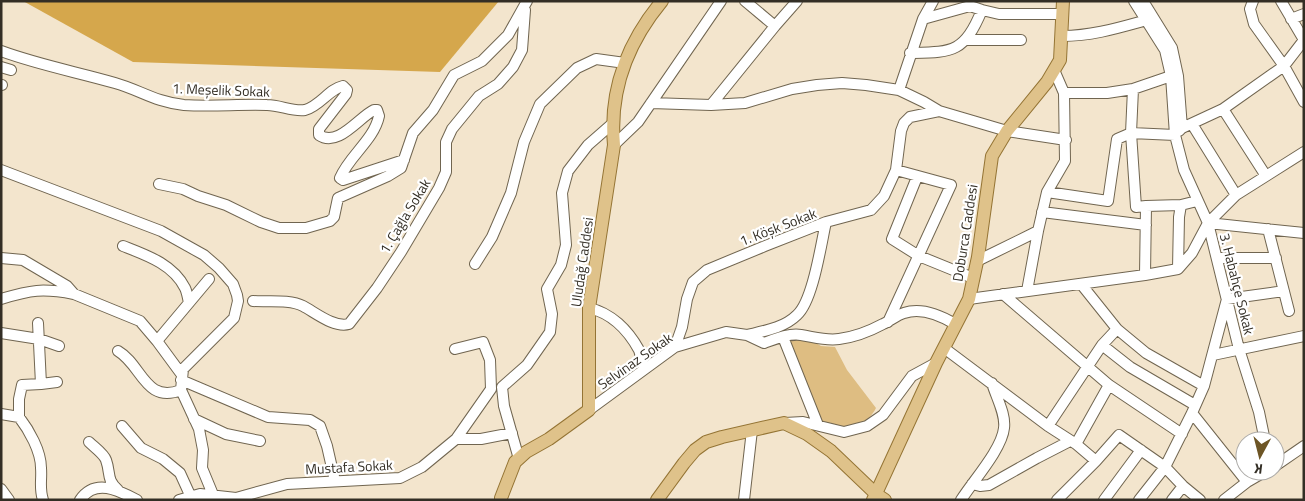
<svg xmlns="http://www.w3.org/2000/svg" width="1305" height="501" viewBox="0 0 1305 501" font-family="'Titillium Web',sans-serif">
	<style>
		.green { fill: #debd82 }
		.forest { fill: #d5a74c }
		.lines { fill: none; stroke-linecap: round; stroke-linejoin: round }
		.minor-casing { stroke: #706550; stroke-width: 12 }
		.major-casing { stroke: #947434; stroke-width: 14 }
		.minor { stroke: #fff; stroke-width: 10 }
		.major { stroke: #dfc28a; stroke-width: 12 }
		.labels { text-anchor: middle; stroke-width: 4.5; stroke-linejoin: round; paint-order: stroke }
		.street-label { font-size: 14px; fill: #332e25; stroke: #fff }
	</style>
	<rect width="100%" height="100%" fill="#f3e5cd"/>
	<!-- green -->
	<path class="green" d="M798 338 811 340 821 346 835 347 847 370 876 408C865 430 842 427 822 425L787 339Z"/>
	<!-- forest -->
	<path class="forest" d="M23 1H499L440 72 133 62Z"/>
	<g class="lines">
		<defs>
			<path id="minor" d="M745 1 775 26
				M1134 1 1165 50 1171 76 1175 135 1184 170 1208 223 1239 349 1259 412 1265 441
				M1143 1 1172 48 1178 76 1182 128 1179 131
				M1253 1 1250 9 1254 24 1284 66 1304 102
				M923 19 970 6 982 10 999 14H1063
				M1291 19 1304 14
				M1062 36C1092 36 1118 28 1147 20L1152 16
				M966 40H1021
				M1 51C39 65 77 72 115 83 140 90 155 102 184 105 212 107 239 104 267 105 280 105 293 112 305 110 320 106 329 89 343 86L347 90 346 94 319 129V135C338 148 359 117 374 110H377L379 116C374 140 349 156 340 178L343 180 404 160
				M910 53C953 52 964 53 982 10
				M1 67 11 70
				M1 85H2
				M899 90 923 19 933 1
				M1064 93H1107L1133 89 1171 76
				M651 103 711 105 775 26 797 1
				M711 105 745 103 792 89 817 85 842 83 866 85 899 90 924 102 939 111 1007 131 1066 140
				M1223 109 1266 176
				M1192 124 1236 195
				M1182 128 1223 109 1284 66 1304 40 1281 1
				M614 145 638 122 721 1
				M1 170 161 231 204 255 219 268 233 284 237 295 238 301 234 318 183 369 181 390 199 429 203 450 202 468 214 497 213 500
				M917 177 892 239 919 256 973 278
				M159 184 183 189 198 196 226 205 261 222 279 228H306L330 221 334 217 338 198 388 176 401 168 413 133 433 110 454 75 482 61 508 35 527 1
				M1047 192 1108 201 1117 139 1131 133 1133 89
				M1146 206 1181 205 1197 201
				M1042 212 1146 225
				M1208 223 1304 233
				M1268 229 1289 311
				M123 246C146 255 173 264 185 288 187 292 188 298 189 303
				M1 258 23 260 67 286 74 294 140 321 157 341 182 375
				M1217 258H1276
				M977 261 1038 231 1047 192 1065 161 1064 93 1054 70
				M475 264 492 237 511 193 524 142 540 104 577 68 596 59 625 63
				M1178 269 1179 217 1181 205
				M1145 275 1146 206 1136 207 1131 133 1175 135
				M1081 284 1117 329 1146 353 1204 386
				M1027 291 1038 231
				M1003 294 1109 385 1182 434
				M1 299C31 290 42 288 74 294
				M969 299 1145 275 1178 269 1192 253 1208 223 1236 195 1304 152
				M253 301C268 302 290 299 303 306 316 313 334 328 349 324L377 288 401 252 439 188 446 172V142L452 129 479 96 498 84 513 67 522 50 525 10
				M589 308C611 313 628 330 639 350 641 356 642 363 644 369
				M888 322 951 185 896 170
				M1 333 39 339 59 346
				M747 335C764 331 784 328 797 315 813 301 821 244 826 222
				M783 337 818 425
				M157 341 209 279
				M1102 345 1130 367 1195 405
				M675 347 682 327 687 299 693 282 707 270 765 246 826 222 871 210 884 196 896 170 901 131 904 123 910 117 939 111
				M944 348 1048 426 1076 444 1096 461
				M455 349 483 342 490 360 491 389 456 439
				M118 351C142 365 145 404 181 390
				M1213 355 1304 336
				M181 380 268 417 310 420 320 426 327 446 335 481
				M41 384 57 382
				M589 410 675 347 726 332 747 335 764 343C775 339 789 333 801 335 814 337 826 341 839 339 855 337 870 331 883 324 890 321 897 315 904 313 921 307 940 315 955 324
				M1192 413 1247 482
				M1 414 19 417C29 430 41 451 41 468 42 480 39 488 43 500
				M19 417V399L22 385 41 384 38 323
				M194 419 226 434 260 441
				M785 423 803 422 844 432 867 426 883 415 912 376 936 363
				M122 426 141 448 163 459 180 473 190 495
				M1048 426 1102 345 1117 329
				M89 442C94 447 104 454 106 460 111 474 106 479 118 490
				M1076 444 1109 385
				M519 459 504 406 502 387 527 365 550 332 552 314 547 289 561 265 566 245 562 193 568 171 588 145 612 124
				M1275 466 1304 446
				M972 484 980 486 989 485 1037 458 1070 441
				M1 489 9 500
				M80 500C95 478 118 490 137 500
				M179 500 200 494 236 498 287 484 400 478 422 467 456 439H481L512 433
				M744 500 752 430
				M961 500C973 481 1002 449 1004 428 1006 414 996 397 992 383
				M1057 500 1096 461 1119 435 1165 467 1183 486 1200 500
				M1104 500 1141 450
				M1139 500 1165 467 1192 413 1204 386 1227 299 1284 291
				M1172 500 1183 486
				M1224 500 1247 482 1266 471"/>
			<path id="major" d="M501 498 515 462 526 452 549 439 589 410V308L614 145C609 91 628 42 662 1
				M657 500 684 463 695 450 706 442 722 437 784 423 807 434 831 451 876 494 885 500
				M873 500 936 363 969 299 978 257 992 156 1007 131 1047 82 1060 60 1063 1"/>
		</defs>
		<!-- minor casing -->
		<use href="#minor" class="minor-casing"/>
		<!-- major casing -->
		<use href="#major" class="major-casing"/>
		<!-- minor -->
		<use href="#minor" class="minor"/>
		<!-- major -->
		<use href="#major" class="major"/>
	</g>
	<g class="labels">
		<!-- street labels -->
		<g class="street-label">
			<text transform="translate(221 90) rotate(2)" y="5">1. Meşelik Sokak</text>
			<text transform="translate(405 216) rotate(-59)" y="5">1. Çağla Sokak</text>
			<text transform="translate(778 227) rotate(-21)" y="5">1. Köşk Sokak</text>
			<text transform="translate(965 233) rotate(-81)" y="5">Doburca Caddesi</text>
			<text transform="translate(582 262) rotate(-82)" y="5">Uludağ Caddesi</text>
			<text transform="translate(1237 284) rotate(76)" y="5">3. Habahçe Sokak</text>
			<text transform="translate(635 361) rotate(-35)" y="5">Selvinaz Sokak</text>
			<text transform="translate(349 467) rotate(-3)" y="5">Mustafa Sokak</text>
		</g>
	</g>
	<!-- border -->
	<rect width="1305" height="501" fill="none" stroke="#332e25" stroke-width="5"/>
	<!-- north arrow -->
	<g transform="translate(1260 456) rotate(187)"><circle r="24" fill="#ffffff" stroke="#adaba8"/>
	<path d="M0-4L9 19L0 12L-9 19Z" fill="#6d5525"/>
	<text y="-8" font-size="14" font-weight="bold" text-anchor="middle" fill="#332e25">K</text>
	</g>
</svg>
